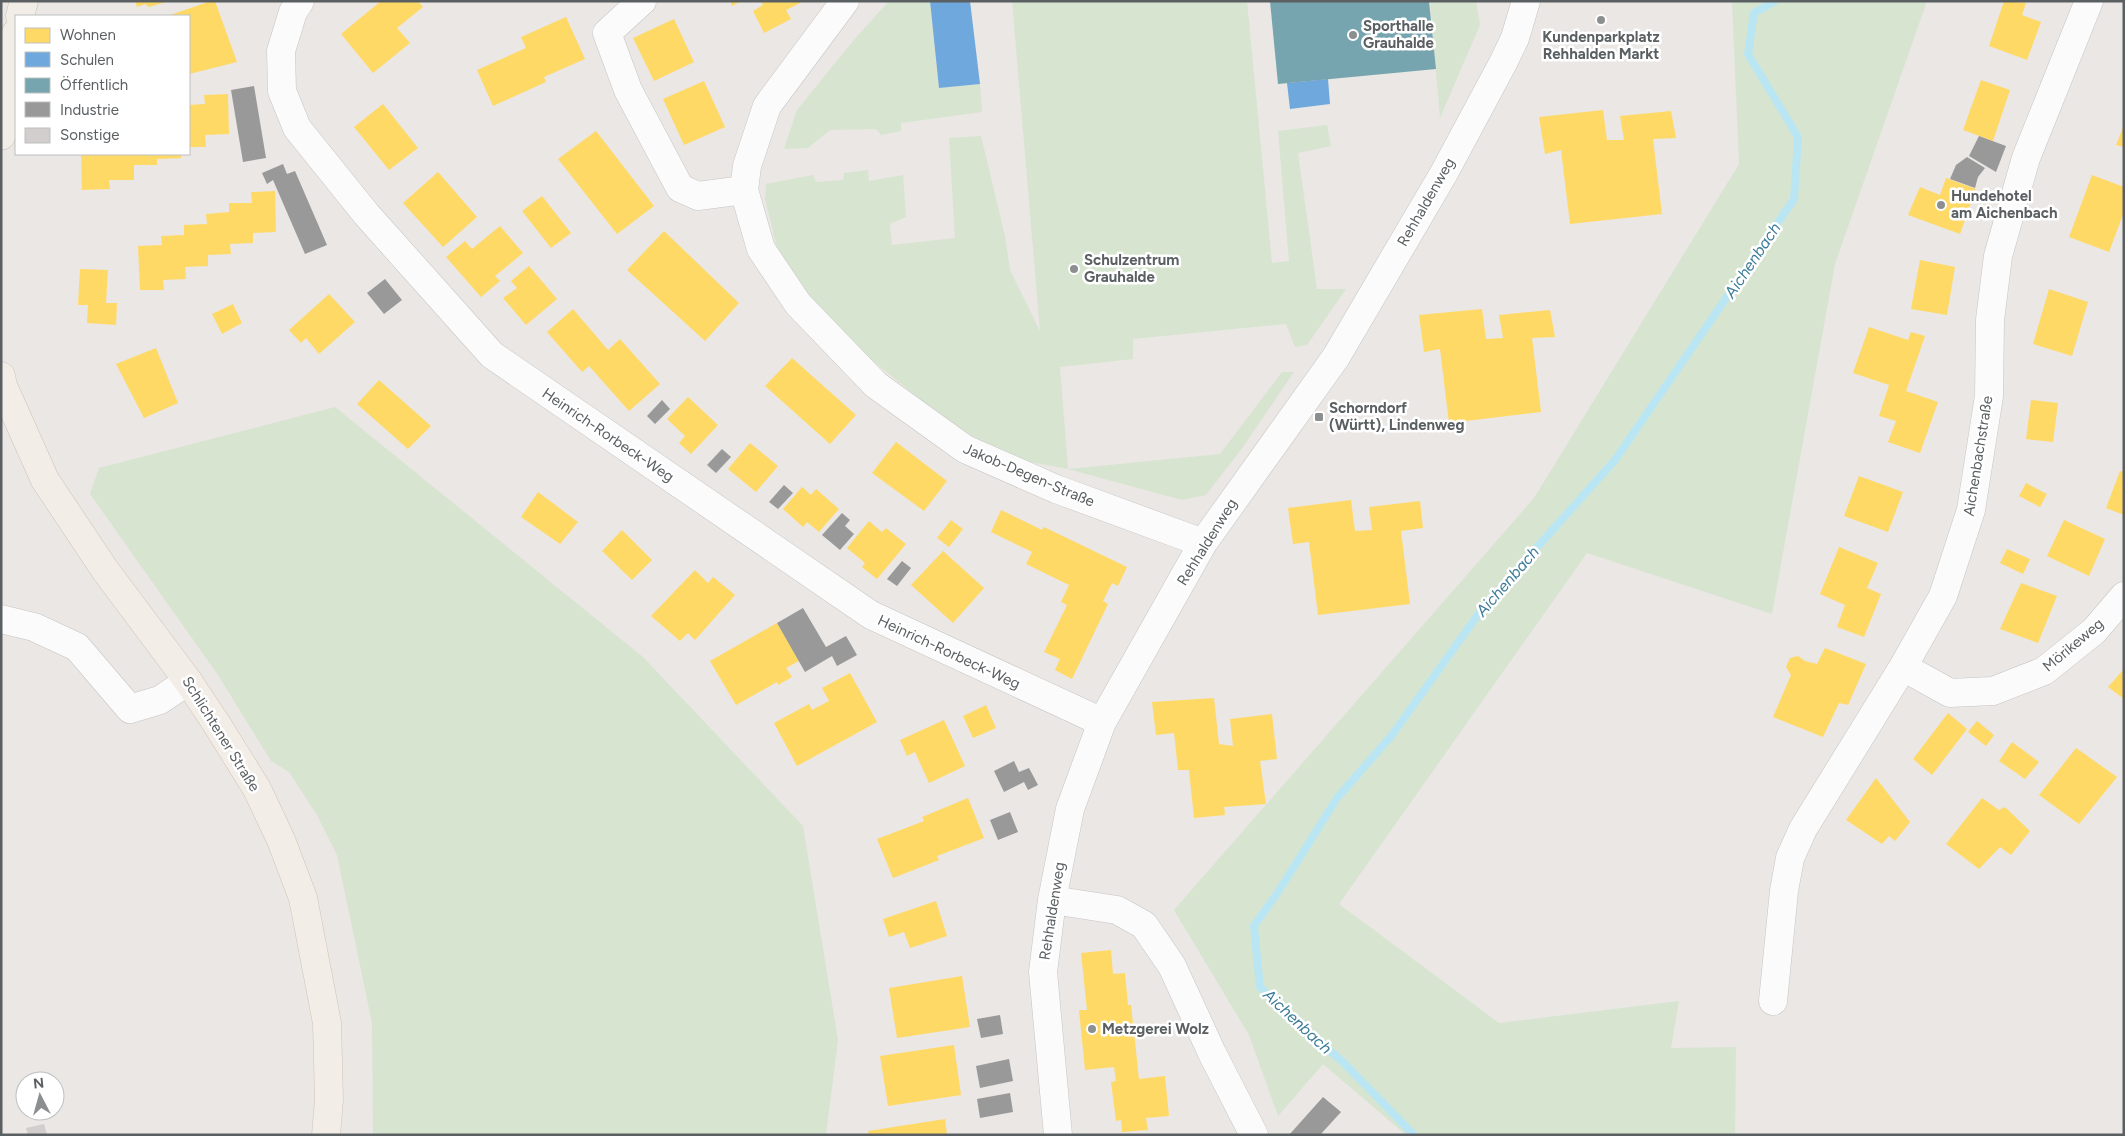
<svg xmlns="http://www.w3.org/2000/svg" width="2125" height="1136" viewBox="0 0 2125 1136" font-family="Figtree,sans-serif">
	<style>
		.green { fill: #d7e5d0 }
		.homes { fill: #ffd966 }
		.schools { fill: #6fa8dc }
		.public { fill: #76a5af }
		.industry { fill: #999 }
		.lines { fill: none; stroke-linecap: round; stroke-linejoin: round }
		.stream { stroke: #bae6f3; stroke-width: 8 }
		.building { fill: #d1cecd }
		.minor-casing { stroke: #c6c5c4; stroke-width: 29 }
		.major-casing { stroke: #d1c3b4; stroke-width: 29 }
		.minor { stroke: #fcfbfb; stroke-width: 28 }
		.major { stroke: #f2ede7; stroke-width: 28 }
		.poi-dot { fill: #8c8f90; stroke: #fff; stroke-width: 2 }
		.labels { text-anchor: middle; stroke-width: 5; stroke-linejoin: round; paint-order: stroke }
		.poi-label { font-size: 15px; font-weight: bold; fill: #5a5f62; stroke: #fff; text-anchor: start }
		.street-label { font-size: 15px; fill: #5a5f62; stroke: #fff }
		.water-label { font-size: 16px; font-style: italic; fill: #3e7d99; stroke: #fff }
	</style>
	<rect width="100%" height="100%" fill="#eae7e4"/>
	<!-- green -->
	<path class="green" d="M889 1H930L939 88 980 84 982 112 901 123V131L881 135 876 129 830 130 808 148 784 149 797 110 853 41Z
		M1012 1H1247L1272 263 1289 261 1278 131 1327 125 1331 146 1298 153 1317 289H1346L1307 345 1295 347 1286 324 1133 339V359L1060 367 1068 469 1220 454 1282 372H1294L1243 447 1206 495 1182 500 1068 469 1014 459 951 424 854 346 800 289 777 248 765 199 766 184 813 175 816 182 843 180 844 173 868 170 869 181 903 175 906 217 890 224 892 245 955 238 949 138 981 136 1005 236 1010 270 1040 331Z
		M1430 1H1476L1480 25 1440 118Z
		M1732 1H1927L1835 264 1772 614 1587 553 1339 904 1499 1023 1679 1001 1671 1048 1736 1047 1735 1135H1406L1323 1064 1278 1116 1249 1035 1174 910 1534 498 1739 164Z
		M335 407 643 657 803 826 838 1040 826 1135H373L372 1023 337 855 317 815 289 772 271 761 218 675 90 494 99 468Z"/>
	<!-- homes -->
	<path class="homes" d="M135 1H166V2L149 7 145 4 137 7Z
		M211 1H215L237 62 189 74V16H167Z
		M381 1H418L423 7 397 28 410 43 373 73 341 34Z
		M730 1H741L732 6Z
		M761 1H804L786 10 791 19 764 33 753 11 763 5Z
		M2004 1 2026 3 2022 15 2041 22 2027 60 1989 46Z
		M566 17 585 59 544 77 546 82 493 106 477 70 526 48 521 37Z
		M674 19 694 62 654 81 633 38Z
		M1981 80 2010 90 1993 141 1963 130Z
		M704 81 725 127 684 145 663 99Z
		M228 94 229 134 205 135 206 147H189V105L205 104 204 95Z
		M383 104 418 148 389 170 354 127Z
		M1603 110 1607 140H1624L1620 116 1671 111 1676 138 1653 139 1662 214 1570 224 1561 150 1545 154 1539 117Z
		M2124 125V147L2116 145Z
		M596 131 654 206 617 234 558 159Z
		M81 154H181V158L157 159V165H134V180H109L110 189 82 190Z
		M438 172 477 217 443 247 403 203Z
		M2092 175 2124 187V212L2109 252 2069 237Z
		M1946 178 1976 189 1960 234 1908 215 1920 187 1940 195Z
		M275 191 276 232 253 233V243L230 244 231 254 208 255V266L185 267 186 279 163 280 164 290H140L138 246 162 245 161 236 184 235V225L207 224 206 214 229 212V203H252L251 192Z
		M542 196 571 233 551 248 522 211Z
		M500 226 523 253 495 276 500 281 481 297 446 257 465 241 472 249Z
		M664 231 739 303 705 341 627 270Z
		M1920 260 1955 267 1947 315 1911 309Z
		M529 266 557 299 526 325 503 298 517 288 511 281Z
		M80 269 108 270 106 303H117L116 325 87 323 88 305H78Z
		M2049 289 2088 302 2072 356 2033 344Z
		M329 294 355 322 319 354 306 338 301 343 289 330Z
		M233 304 242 323 222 334 212 314Z
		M573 309 608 350 620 339 660 384 629 411 589 366 582 372 547 332Z
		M1482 309 1486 339 1503 338 1499 315 1550 310 1555 337 1532 338 1541 412 1449 423 1440 349 1424 352 1419 315Z
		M1869 327 1908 340 1911 332 1925 336 1906 391 1938 402 1920 453 1888 442 1896 421 1879 416 1889 385 1853 373Z
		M156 348 178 403 144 418 116 364Z
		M792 358 856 415 830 444 765 386Z
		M379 380 431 426 408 449 357 404Z
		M688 397 718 425 691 454 679 443 685 436 667 419Z
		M2031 400 2058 403 2053 442 2026 439Z
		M896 442 947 481 924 511 872 473Z
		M750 443 778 466 756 492 728 469Z
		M2120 471 2124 472V515L2106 508Z
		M1859 476 1903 492 1888 532 1844 516Z
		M2026 483 2047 494 2040 507 2019 496Z
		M802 487 811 495 816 489 839 509 819 532 807 522 803 527 783 509Z
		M538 492 578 522 560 544 521 517Z
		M1351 500 1355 531 1372 530 1369 507 1420 501 1423 528 1401 531 1410 604 1318 615 1309 542 1293 544 1288 508Z
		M1001 510 1042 530 1044 527 1127 567 1118 586 1112 583 1103 601 1108 604 1072 679 1055 670 1060 659 1044 652 1067 605 1061 602 1069 585 1026 564 1032 552 991 532Z
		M951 520 963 529 949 547 937 538Z
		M2064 520 2105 539 2089 576 2047 556Z
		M869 521 882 532 886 528 906 544 877 579 862 567 865 563 847 548Z
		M622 530 652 560 632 580 602 551Z
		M1839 547 1878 563 1867 588 1881 594 1864 637 1837 627 1845 605 1820 594Z
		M2007 549 2030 559 2023 574 2000 563Z
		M943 551 984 588 953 623 911 585Z
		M695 570 708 583 713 577 735 595 695 640 688 633 680 641 651 616Z
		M2021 583 2057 596 2038 643 2000 629Z
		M777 623 799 661 786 668 792 677 778 685 777 682 736 705 710 661Z
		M1825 648 1866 664 1848 705 1839 703 1823 737 1773 717 1791 675 1786 667 1790 658 1798 656 1805 661 1817 664Z
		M2124 669V699L2108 687Z
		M850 673 877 722 797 766 774 723 809 704 812 710 829 701 822 688Z
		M1214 698 1219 744 1233 746 1230 719 1272 714 1277 759 1260 761 1266 804 1224 807 1225 815 1194 818 1189 770H1178L1174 733 1156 735 1152 702Z
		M986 705 996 728 973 738 963 716Z
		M1948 713 1967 729 1932 775 1913 759Z
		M944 720 965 766 929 783 915 752 907 756 900 740Z
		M1977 721 1994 735 1986 746 1968 732Z
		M2012 742 2039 762 2025 779 1999 761Z
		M2076 748 2117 777 2079 824 2039 795Z
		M1876 778 1910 822 1895 841 1889 836 1882 844 1846 820Z
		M968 798 984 838 937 856 939 860 893 878 877 839 924 821 922 817Z
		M1982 798 1999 810 2005 807 2030 831 2011 855 2000 847 1979 869 1946 844Z
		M936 901 947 936 910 948 904 932 889 937 883 919Z
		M1111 950 1113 974 1125 973 1128 1005H1131L1139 1079 1165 1076 1169 1116 1146 1118 1148 1130 1122 1132 1121 1120 1116 1121 1111 1082 1116 1081 1114 1067 1085 1070 1079 1010H1087L1081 953Z
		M962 976 970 1027 897 1038 889 988Z
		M954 1045 961 1095 888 1106 880 1056Z
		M945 1119 947 1135H869L868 1131Z"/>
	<!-- schools -->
	<path class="schools" d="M930 1H970L980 84 939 88Z
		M1328 79 1330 104 1290 109 1287 83Z"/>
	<!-- public -->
	<path class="public" d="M1270 1H1429L1436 69 1278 84Z"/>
	<!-- industry -->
	<path class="industry" d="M254 86 266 158 243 162 231 90Z
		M1979 136 2006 146 1996 172 1969 156Z
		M1967 157 1985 168 1978 177 1975 188 1950 179 1956 165Z
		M283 164 287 174 295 171 327 245 305 254 273 180 267 184 262 173Z
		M385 279 402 300 384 314 367 293Z
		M662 400 670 409 655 424 647 416Z
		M722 449 731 457 716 473 707 465Z
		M784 485 793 493 778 509 769 502Z
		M842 513 850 520 845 526 854 534 840 550 822 535Z
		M902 561 911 568 897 586 887 579Z
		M803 608 826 647 846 636 857 655 837 666 832 656 805 672 777 623Z
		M1014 761 1019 772 1029 768 1038 785 1028 790 1024 782 1004 792 994 771Z
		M1010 812 1018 832 998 840 990 820Z
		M1000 1015 1003 1034 981 1038 977 1019Z
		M1009 1059 1013 1081 980 1088 976 1066Z
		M1010 1093 1013 1112 980 1118 977 1099Z
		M1323 1097 1341 1112 1320 1135H1289Z"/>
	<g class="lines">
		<!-- stream -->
		<path class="stream" d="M1414 1135 1343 1062 1284 1011 1260 987 1254 926 1280 889 1337 798 1392 735 1482 609 1615 460 1794 199 1798 137 1748 54 1754 13 1775 1"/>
	</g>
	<!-- building -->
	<path class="building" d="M44 1124 47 1134 28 1135 26 1128Z"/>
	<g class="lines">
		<defs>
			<path id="minor" d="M300 1 293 12 281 51 282 91 297 128 367 215 492 355 871 615 1102 722
				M642 1 607 33 628 90 680 188 698 196 744 190
				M845 1 767 106 747 166 744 190 761 249 798 304 876 385 965 449 1056 489 1203 543
				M1 619 34 627 77 647 130 709 160 700 188 681
				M1903 667 1950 693 1993 691 2044 671 2094 631 2124 596
				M1052 900 1117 910 1144 925 1172 966 1212 1053 1254 1135
				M1773 1001 1784 891 1790 858 1803 829 1903 667 1943 596 1971 510 1989 396 1990 320 1998 256 2026 158 2089 1
				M1058 1135 1043 972 1052 900 1070 809 1102 722 1203 543 1336 357 1444 173 1503 63 1515 38 1526 1"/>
			<path id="major" d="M20 16 24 1
				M1 136 11 55 16 33
				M1 376 3 386 45 480 105 570 188 681 216 723 257 789 281 840 303 898 327 1023 329 1100 326 1135"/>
		</defs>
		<!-- minor casing -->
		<use href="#minor" class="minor-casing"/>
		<!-- major casing -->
		<use href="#major" class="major-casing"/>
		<!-- minor -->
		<use href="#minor" class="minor"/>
		<!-- major -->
		<use href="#major" class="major"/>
	</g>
	<!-- markers -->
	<g class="poi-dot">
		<circle cx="1601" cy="20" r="5"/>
		<circle cx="1353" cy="35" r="5"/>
		<circle cx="1941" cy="205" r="5"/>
		<circle cx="1074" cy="269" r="5"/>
		<rect x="1314" y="412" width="10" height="10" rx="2.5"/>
		<circle cx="1092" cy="1029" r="5"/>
	</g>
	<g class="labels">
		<!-- poi labels -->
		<g class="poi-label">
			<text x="1363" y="31">Sporthalle<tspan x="1363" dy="17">Grauhalde</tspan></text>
			<text x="1601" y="42" text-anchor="middle">Kundenparkplatz<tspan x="1601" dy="17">Rehhalden Markt</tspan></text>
			<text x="1951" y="201">Hundehotel<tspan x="1951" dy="17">am Aichenbach</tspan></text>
			<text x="1084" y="265">Schulzentrum<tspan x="1084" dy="17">Grauhalde</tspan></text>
			<text x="1329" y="413">Schorndorf<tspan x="1329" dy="17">(Württ), Lindenweg</tspan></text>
			<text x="1102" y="1034">Metzgerei Wolz</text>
		</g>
		<!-- street labels -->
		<g class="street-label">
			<text transform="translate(1426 202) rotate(-60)" y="5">Rehhaldenweg</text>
			<text transform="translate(608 435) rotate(34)" y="5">Heinrich-Rorbeck-Weg</text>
			<text transform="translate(1978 456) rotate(-81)" y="5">Aichenbachstraße</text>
			<text transform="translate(1029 475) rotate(23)" y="5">Jakob-Degen-Straße</text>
			<text transform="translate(1207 542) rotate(-58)" y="5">Rehhaldenweg</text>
			<text transform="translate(2073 645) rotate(-40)" y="5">Mörikeweg</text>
			<text transform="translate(949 652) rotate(25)" y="5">Heinrich-Rorbeck-Weg</text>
			<text transform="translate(221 734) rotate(58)" y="5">Schlichtener Straße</text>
			<text transform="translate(1052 911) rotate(-81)" y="5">Rehhaldenweg</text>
		</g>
		<!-- water labels -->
		<g class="water-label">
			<text transform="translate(1752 260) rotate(-56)" y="6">Aichenbach</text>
			<text transform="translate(1507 581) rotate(-49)" y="6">Aichenbach</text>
			<text transform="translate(1298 1021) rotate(43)" y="6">Aichenbach</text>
		</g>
	</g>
	<!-- border -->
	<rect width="2125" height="1136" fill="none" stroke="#5a5f62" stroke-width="5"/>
	<!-- legend -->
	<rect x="15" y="15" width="175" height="140" fill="#ffffff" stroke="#bdbfc0"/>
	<rect x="25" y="28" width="25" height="15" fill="#ffd966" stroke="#bdbfc0"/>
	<text x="60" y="40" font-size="15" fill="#5a5f62">Wohnen</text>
	<rect x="25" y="52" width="25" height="15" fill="#6fa8dc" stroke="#bdbfc0"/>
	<text x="60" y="65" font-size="15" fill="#5a5f62">Schulen</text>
	<rect x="25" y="78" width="25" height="15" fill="#76a5af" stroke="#bdbfc0"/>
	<text x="60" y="90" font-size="15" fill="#5a5f62">Öffentlich</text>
	<rect x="25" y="102" width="25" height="15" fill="#999999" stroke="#bdbfc0"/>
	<text x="60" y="115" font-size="15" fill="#5a5f62">Industrie</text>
	<rect x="25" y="128" width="25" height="15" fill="#d1cecd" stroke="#bdbfc0"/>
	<text x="60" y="140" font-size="15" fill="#5a5f62">Sonstige</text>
	<!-- north arrow -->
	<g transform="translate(40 1096) rotate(354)"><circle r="24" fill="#ffffff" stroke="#bdbfc0"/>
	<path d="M0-4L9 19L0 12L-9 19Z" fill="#8c8f90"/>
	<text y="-8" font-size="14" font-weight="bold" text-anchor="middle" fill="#5a5f62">N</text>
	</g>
</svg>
